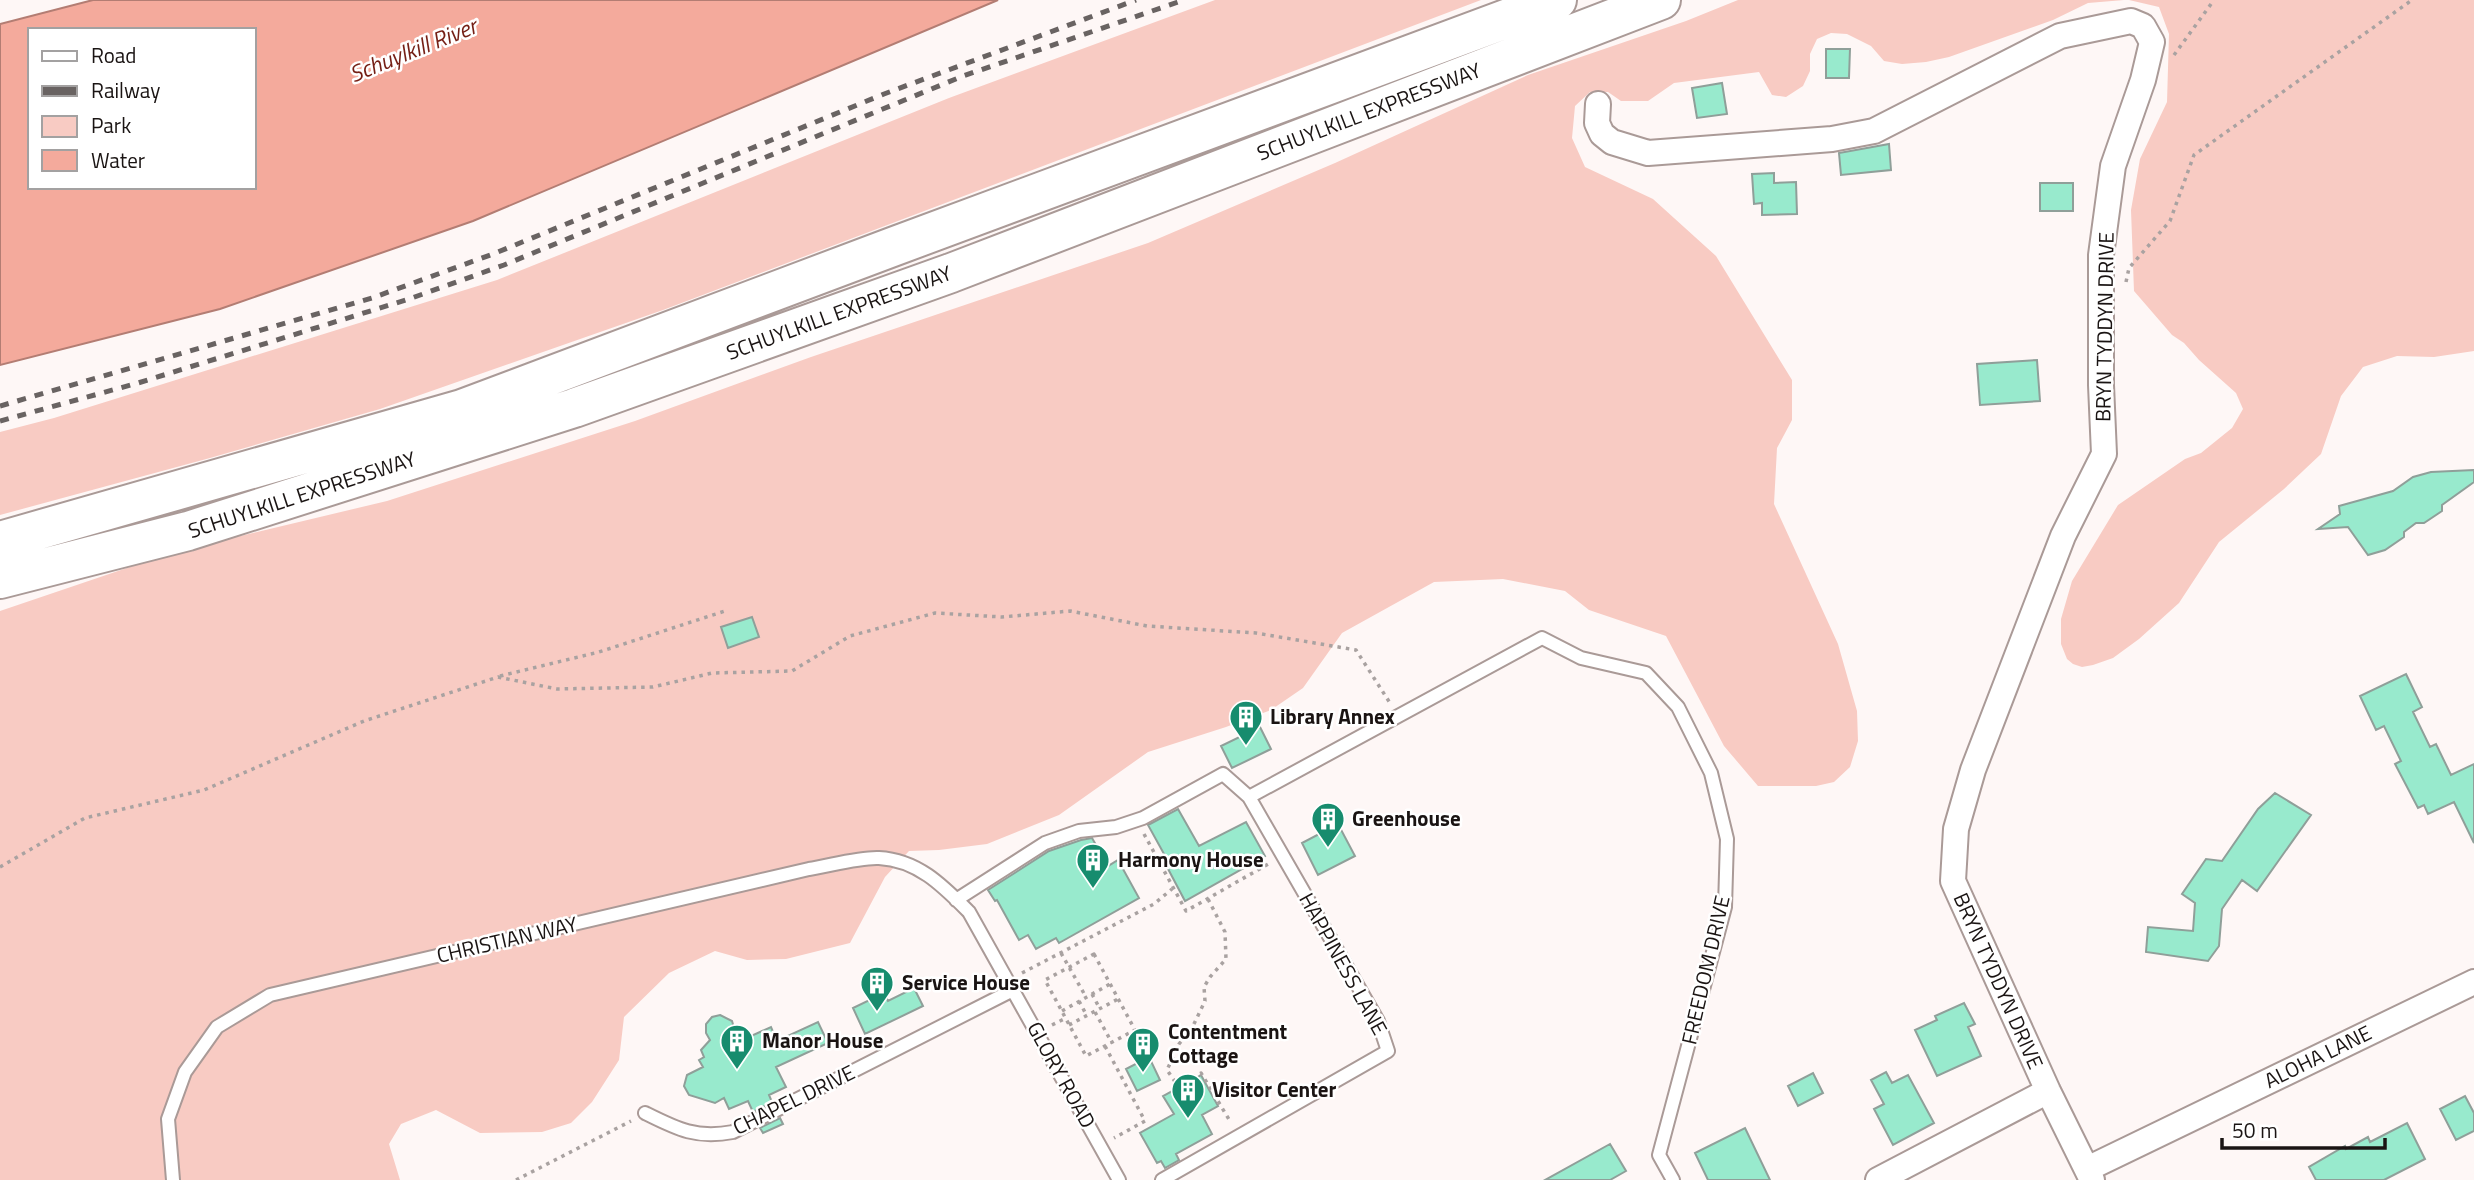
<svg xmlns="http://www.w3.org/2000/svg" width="2474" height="1180" viewBox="0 0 2474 1180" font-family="'Titillium Web',sans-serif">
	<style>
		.green { fill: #f8cbc3 }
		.water { fill: #f4aa9c; stroke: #b37d73; stroke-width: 2; fill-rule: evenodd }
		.building { fill: #98eacd; stroke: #8f9f99; stroke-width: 2 }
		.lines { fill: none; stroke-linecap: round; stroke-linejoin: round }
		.service-casing { stroke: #aa9a97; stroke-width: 16 }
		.minor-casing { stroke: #aa9a97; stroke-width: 28 }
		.motorway-casing { stroke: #aa9a97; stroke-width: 42 }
		.path { stroke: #a9a2a1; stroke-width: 3.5; stroke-dasharray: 3.5 5; stroke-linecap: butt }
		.service { stroke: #fff; stroke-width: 12 }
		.minor { stroke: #fff; stroke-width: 24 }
		.motorway { stroke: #fff; stroke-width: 38 }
		.rail { stroke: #696362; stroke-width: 5; stroke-dasharray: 9 9; stroke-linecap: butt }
		.labels { text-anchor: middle; stroke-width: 5; stroke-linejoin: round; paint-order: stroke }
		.street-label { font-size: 21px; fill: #1a1413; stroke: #fff }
		.poi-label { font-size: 21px; font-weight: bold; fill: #1a1413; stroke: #fff; text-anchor: start }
		.water-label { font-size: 23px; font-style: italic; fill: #751f15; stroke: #fff }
	</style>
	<rect width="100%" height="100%" fill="#fef7f6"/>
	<!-- green -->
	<path class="green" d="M1215 0H1481L663 310 380 409 210 458 0 515V432L54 418 497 280 949 98Z
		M1738 0H2124L2088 3 2053 20 1949 57 1926 62 1902 64 1884 61 1871 46 1847 34 1831 33 1817 39 1810 54V71L1803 86 1786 97 1772 95 1759 72 1674 83 1648 101H1621L1608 92H1590L1575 106 1572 138 1585 167 1653 199 1716 256 1792 380V420L1777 448 1774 504 1838 644 1857 711 1858 741 1850 767 1834 782 1816 786H1758L1724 746 1666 636 1589 610 1565 591 1503 579 1434 582 1342 633 1303 688 1271 710 1226 727 1148 752 1059 815 987 844 939 850 909 851 885 877 850 943 786 959 747 960 715 951 669 973 624 1017 619 1060 592 1102 571 1123 542 1132 480 1133 436 1110 401 1124 389 1144 400 1180H0V611L177 551 387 501 635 421 811 357 1148 243 1335 163 1528 75 1686 21Z
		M2129 0H2474V351L2434 357 2397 356 2363 367 2341 396 2321 454 2284 489 2219 542 2179 603 2139 639 2113 658 2093 665 2082 667 2073 664 2067 659 2061 644V619L2072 581 2118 505 2185 459 2201 453 2232 428 2243 409 2236 393 2199 360 2184 343 2172 335 2134 291 2131 210 2140 159 2167 102 2169 34 2159 7Z"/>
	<!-- water -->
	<path class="water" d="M93 0H998L473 221 220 309 0 365V24ZM30 30H254V187H30Z"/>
	<!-- building -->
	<path class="building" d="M1826 49H1850L1849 78H1826Z
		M1722 83 1727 114 1697 118 1692 88Z
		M1889 144 1891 170 1841 175 1839 153Z
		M1774 173V183L1796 182 1797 214 1762 215V203L1754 204 1752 174Z
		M2040 183H2073V211H2040Z
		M2037 360 2040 401 1980 405 1977 364Z
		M2474 470V482L2442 505V511L2424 523H2416L2404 532V537L2385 550 2368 555 2348 527 2318 529 2340 514 2339 506 2393 491 2413 477 2431 472Z
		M752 617 759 637 728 648 721 627Z
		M2406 674 2422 707 2413 712 2430 747 2436 744 2451 775 2474 764V843L2454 802 2428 814 2424 805 2418 808 2395 764 2401 761 2384 726 2376 730 2360 696Z
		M1260 727 1271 749 1232 768 1221 746Z
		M2275 793 2311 815 2257 891 2242 880 2222 909 2219 946 2208 961 2146 952 2148 927 2193 931 2195 903 2182 894 2206 859 2222 861 2258 809Z
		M1178 809 1199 846 1246 822 1265 856 1185 901 1166 865 1169 863 1148 825Z
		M1338 824 1355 856 1318 875 1302 843Z
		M1092 838 1108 866 1118 860 1139 898 1059 943 1056 938 1036 949 1028 935 1019 940 997 900 995 901 988 890 1049 851 1081 840Z
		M914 988 923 1006 865 1034 853 1008 884 993 888 1001Z
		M1964 1003 1975 1024 1968 1027 1981 1056 1937 1076 1915 1030 1937 1020 1935 1016Z
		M720 1015 732 1021 738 1042 771 1027 777 1041 818 1022 828 1043 776 1067 786 1087 769 1095 772 1102 753 1112 748 1101 729 1109 724 1098 715 1103 689 1095 684 1086 687 1075 703 1067 699 1060 704 1057 701 1050 710 1040 706 1033V1024L712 1017Z
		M1149 1057 1160 1080 1137 1091 1126 1069Z
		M1886 1072 1892 1083 1908 1075 1934 1123 1893 1145 1874 1109 1884 1104 1871 1080Z
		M1813 1073 1823 1093 1798 1106 1788 1086Z
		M1201 1075 1218 1106 1202 1115 1212 1134 1176 1154 1179 1160 1165 1168 1161 1161 1157 1163 1140 1133 1174 1114 1163 1096Z
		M2465 1096 2474 1113V1131L2456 1140 2440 1109Z
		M780 1118 783 1124 763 1133 760 1128Z
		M2407 1123 2425 1159 2384 1180H2316L2309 1167 2345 1146 2346 1149 2368 1137 2370 1142Z
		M1745 1128 1770 1180H1708L1695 1153Z
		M1610 1144 1626 1171 1610 1180H1545Z"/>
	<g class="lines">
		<defs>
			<path id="service" d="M956 900 1045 843 1079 831 1116 827 1143 818 1223 774 1249 797 1542 638 1581 658 1646 673 1678 707 1711 773 1727 839 1725 907 1659 1155 1673 1180
				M645 1113C677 1129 696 1139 733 1132L1013 990
				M173 1180 168 1119 185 1072 217 1027 270 995 809 869C829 866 859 857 879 858 918 860 943 886 969 912L1119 1180
				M1162 1180 1388 1051 1378 1021 1249 797"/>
			<path id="minor" d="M1598 104 1597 123 1602 134 1612 142 1648 153 1832 139 1874 131 2060 36 2131 21 2143 26 2152 42 2143 80 2113 166 2101 255V385L2104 454 2063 536 1973 770 1956 829 1953 881 2048 1091 2092 1180
				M2087 1169 2474 982
				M1878 1180 2048 1091"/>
			<path id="motorway" d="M0 541 462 409 895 246 1557 0
				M0 579 188 531 574 408 951 273 1661 0"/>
		</defs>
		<!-- service casing -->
		<use href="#service" class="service-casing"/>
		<!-- minor casing -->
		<use href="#minor" class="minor-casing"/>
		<!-- motorway casing -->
		<use href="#motorway" class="motorway-casing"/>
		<!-- path -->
		<path class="path" d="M2174 55 2214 0
			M2126 282 2129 268 2170 221 2194 155 2412 0
			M500 676 599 652 725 611
			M1144 834 1186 911 1270 863
			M0 867 85 818 204 790 364 721 498 677 557 689 653 687 712 673 792 671 850 636 935 613 1002 617 1070 611 1147 626 1256 633 1356 650 1390 703
			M1208 899 1225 932 1226 959 1210 977 1204 987 1205 1001 1192 1028 1179 1044 1167 1070 1178 1086 1201 1073 1230 1121
			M1061 953 1086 997
			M1094 954 1135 1030 1086 1056 1045 980Z
			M1022 973 1154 904 1172 889
			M1092 994 1100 1009
			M1079 1001 1087 1016
			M1062 1011 1110 984
			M1095 1012 1112 1043
			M1052 1025 1066 1018
			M1069 1025 1118 999
			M1105 1046 1145 1121 1114 1138
			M516 1180 631 1121"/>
		<!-- service -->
		<use href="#service" class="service"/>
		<!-- minor -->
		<use href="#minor" class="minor"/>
		<!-- motorway -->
		<use href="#motorway" class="motorway"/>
		<!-- rail -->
		<path class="rail" d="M0 406 372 298 493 254 884 94 1136 0
			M0 421 138 383 409 299 504 265 963 76 1184 0"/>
	</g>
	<!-- icons -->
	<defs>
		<symbol id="building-pin" viewBox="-11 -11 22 30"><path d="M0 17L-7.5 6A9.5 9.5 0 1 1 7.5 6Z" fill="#178c6e" stroke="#fff"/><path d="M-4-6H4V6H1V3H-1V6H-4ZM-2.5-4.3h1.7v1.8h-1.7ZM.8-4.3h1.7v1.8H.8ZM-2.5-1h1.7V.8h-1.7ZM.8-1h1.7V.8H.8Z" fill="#fff"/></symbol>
	</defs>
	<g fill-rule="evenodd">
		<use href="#building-pin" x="1227" y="698" width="38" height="52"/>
		<use href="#building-pin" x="1309" y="800" width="38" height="52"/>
		<use href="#building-pin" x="1074" y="841" width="38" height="52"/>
		<use href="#building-pin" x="858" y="964" width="38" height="52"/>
		<use href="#building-pin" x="718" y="1022" width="38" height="52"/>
		<use href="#building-pin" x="1124" y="1025" width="38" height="52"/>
		<use href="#building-pin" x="1169" y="1071" width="38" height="52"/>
	</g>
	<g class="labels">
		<!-- street labels -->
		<g class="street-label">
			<text transform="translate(1369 112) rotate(-21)" y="7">SCHUYLKILL EXPRESSWAY</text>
			<text transform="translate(839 313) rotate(-20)" y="7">SCHUYLKILL EXPRESSWAY</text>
			<text transform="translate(2105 327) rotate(-89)" y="7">BRYN TYDDYN DRIVE</text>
			<text transform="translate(302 495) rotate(-18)" y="7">SCHUYLKILL EXPRESSWAY</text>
			<text transform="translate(507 940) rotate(-13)" y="7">CHRISTIAN WAY</text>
			<text transform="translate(1343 964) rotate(61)" y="7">HAPPINESS LANE</text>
			<text transform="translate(1706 970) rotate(-77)" y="7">FREEDOM DRIVE</text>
			<text transform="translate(1998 981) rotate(66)" y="7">BRYN TYDDYN DRIVE</text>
			<text transform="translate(2318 1057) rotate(-26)" y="7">ALOHA LANE</text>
			<text transform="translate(1061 1075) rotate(61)" y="7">GLORY ROAD</text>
			<text transform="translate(794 1100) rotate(-26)" y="7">CHAPEL DRIVE</text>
		</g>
		<!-- poi labels -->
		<g class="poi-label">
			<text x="1270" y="724">Library Annex</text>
			<text x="1352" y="826">Greenhouse</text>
			<text x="1118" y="867">Harmony House</text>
			<text x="902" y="990">Service House</text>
			<text x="1168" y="1039">Contentment<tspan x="1168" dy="24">Cottage</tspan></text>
			<text x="762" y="1048">Manor House</text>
			<text x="1212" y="1097">Visitor Center</text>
		</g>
		<!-- water labels -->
		<g class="water-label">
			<text transform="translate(413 50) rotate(-22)" y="8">Schuylkill River</text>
		</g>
	</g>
	<!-- legend -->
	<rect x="28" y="28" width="228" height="161" fill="#ffffff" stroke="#a3a1a1" stroke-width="2"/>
	<rect x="42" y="51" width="35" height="10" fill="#ffffff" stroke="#a3a1a1" stroke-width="2"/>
	<text x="91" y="63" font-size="21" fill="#1a1413">Road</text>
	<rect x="42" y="86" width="35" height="10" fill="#696362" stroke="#a3a1a1" stroke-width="2"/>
	<text x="91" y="98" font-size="21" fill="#1a1413">Railway</text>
	<rect x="42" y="116" width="35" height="21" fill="#f8cbc3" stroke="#a3a1a1" stroke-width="2"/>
	<text x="91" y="133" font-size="21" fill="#1a1413">Park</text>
	<rect x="42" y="150" width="35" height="21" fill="#f4aa9c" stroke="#a3a1a1" stroke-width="2"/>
	<text x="91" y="168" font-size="21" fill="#1a1413">Water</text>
	<!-- scale -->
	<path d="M2222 1138v10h163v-10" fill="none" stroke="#1a1413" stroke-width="3.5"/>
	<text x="2232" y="1138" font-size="21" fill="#1a1413" stroke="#ffffff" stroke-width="5" paint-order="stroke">50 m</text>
</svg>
